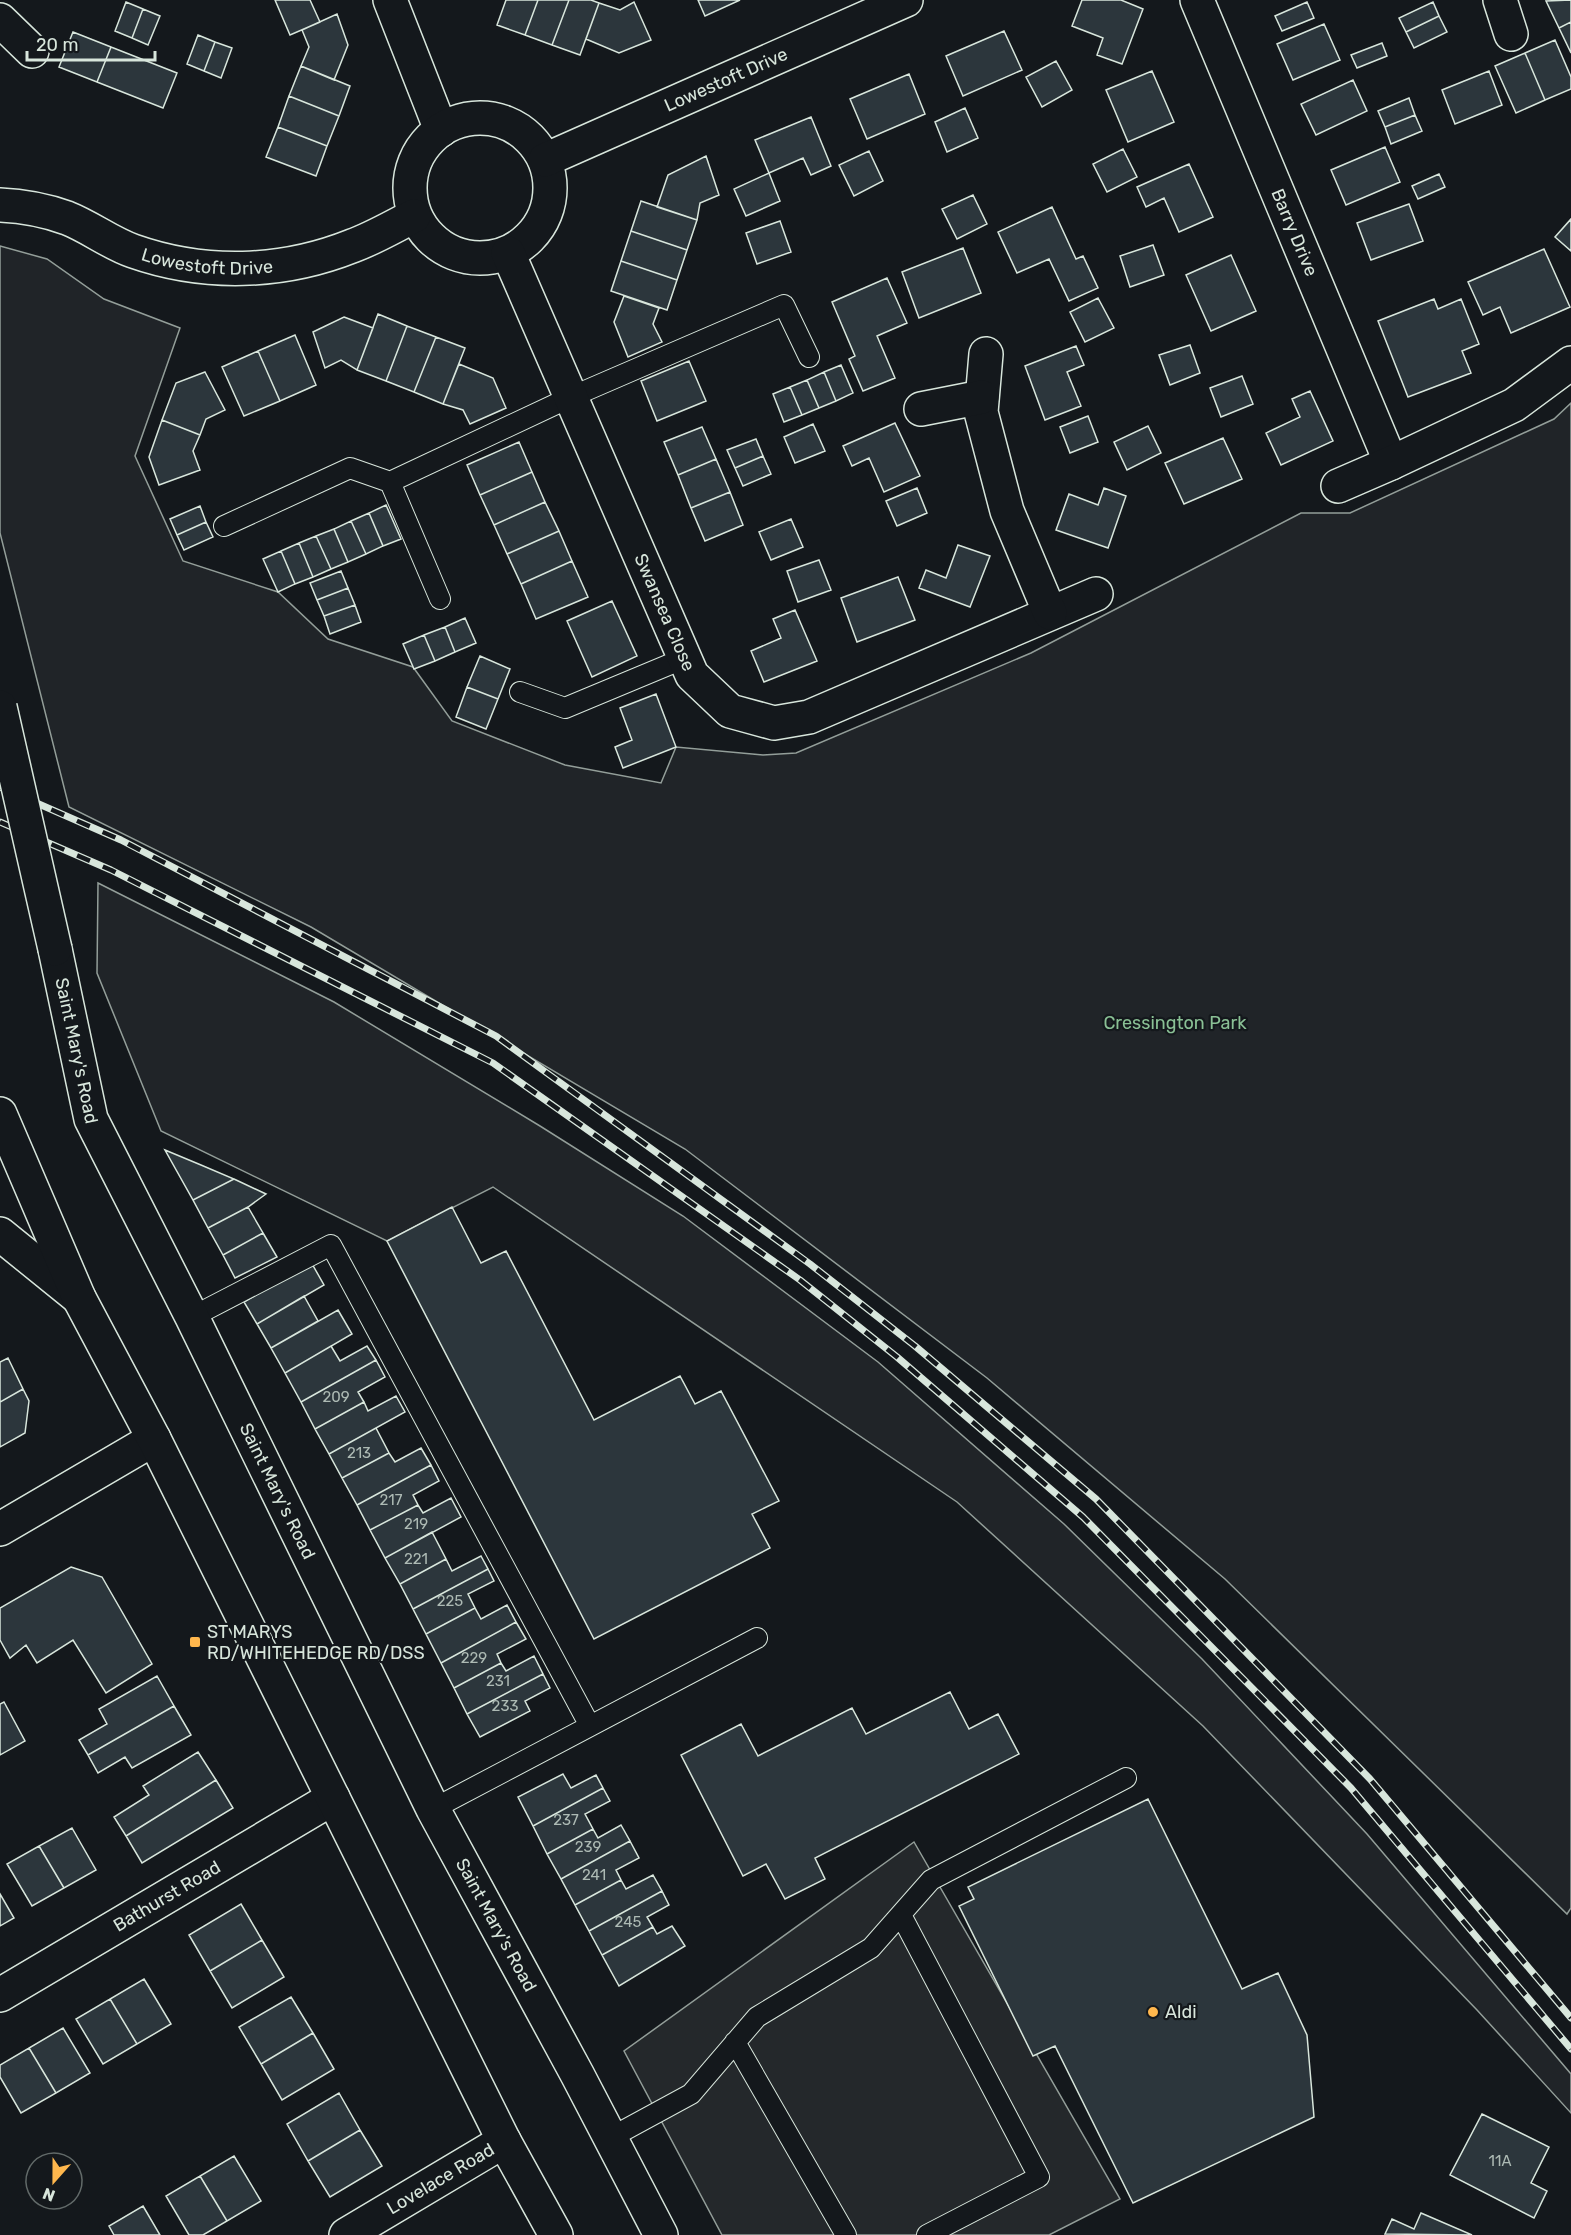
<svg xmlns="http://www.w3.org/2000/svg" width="1571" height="2235" viewBox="0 0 1571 2235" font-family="Rubik,sans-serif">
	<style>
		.green { fill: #202428; stroke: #939e99; stroke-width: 1.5 }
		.parking { fill: #24282b; stroke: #939e99; stroke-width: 1.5 }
		.building { fill: #2c363c; stroke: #d8e6dc; stroke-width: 1.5 }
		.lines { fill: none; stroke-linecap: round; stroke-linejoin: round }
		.service-casing { stroke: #d8e6dc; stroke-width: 22 }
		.minor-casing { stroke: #d8e6dc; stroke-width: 36 }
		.trunk-casing { stroke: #d8e6dc; stroke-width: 36 }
		.service { stroke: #14181c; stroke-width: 20 }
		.minor { stroke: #14181c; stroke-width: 33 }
		.trunk { stroke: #14181c; stroke-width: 33 }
		.rail-casing { stroke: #d8e6dc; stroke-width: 7 }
		.rail { stroke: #14181c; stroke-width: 4.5; stroke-dasharray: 14; stroke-linecap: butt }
		.trunk-bridge-casing { stroke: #d8e6dc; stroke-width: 36; stroke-linecap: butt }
		.trunk-bridge { stroke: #14181c; stroke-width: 33 }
		.poi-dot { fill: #ffb74d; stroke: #14181c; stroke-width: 2 }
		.labels { text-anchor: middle; stroke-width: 4.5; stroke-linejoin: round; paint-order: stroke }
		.number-label { font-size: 15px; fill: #adbab4 }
		.street-label { font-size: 18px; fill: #d8e6dc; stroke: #14181c }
		.park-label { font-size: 18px; fill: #8ac095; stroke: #14181c }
		.poi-label { font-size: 18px; fill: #d8e6dc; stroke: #14181c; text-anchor: start }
	</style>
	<rect width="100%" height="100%" fill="#14181c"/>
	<!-- green -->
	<path class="green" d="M0 246 47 259 104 299 180 328 135 456 183 561 278 592 328 639 413 667 452 721 565 765 661 783 676 747 763 755 796 753 1031 653 1301 513H1350L1554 419 1571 403V1908L1567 1914 1225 1579 987 1378 685 1149 311 927 69 807 0 533Z
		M98 883 334 1002 540 1126 683 1216 878 1362 1064 1524 1202 1659 1367 1834 1571 2074V2113L1477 2010 1203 1726 957 1502 493 1187 387 1241 161 1131 97 973Z"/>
	<!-- parking -->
	<path class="parking" d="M914 1842 1120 2199 1049 2235H722L624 2051Z"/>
	<!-- building -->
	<path class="building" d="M275 0H310L320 22 290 35Z
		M506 0H538L525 35 497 25Z
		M538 0H569L552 45 525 35Z
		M569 0H591L599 3 580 55 552 45Z
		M698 0H740L705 16Z
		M1082 0H1121L1143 9 1122 64 1097 55 1103 38 1072 26Z
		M1571 0V22L1559 28 1546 1Z
		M126 2 143 9 132 38 115 31Z
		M634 2 651 40 619 53 586 39 599 3 620 10Z
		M1307 2 1314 18 1282 31 1275 16Z
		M1433 2 1439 16 1406 32 1399 18Z
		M143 9 160 16 148 45 132 38Z
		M337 14 348 45 334 80 301 66 309 47 302 30Z
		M1439 16 1447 32 1414 48 1406 32Z
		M1571 22V53L1559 28Z
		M1324 24 1340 60 1293 80 1277 44Z
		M1004 31 1022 70 963 96 946 56Z
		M73 32 111 47 97 82 59 67Z
		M198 35 215 42 204 71 187 64Z
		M1555 40 1571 77V89L1545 100 1525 53Z
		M215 42 232 48 221 78 204 71Z
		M1382 43 1387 56 1357 68 1351 55Z
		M111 47 177 73 163 108 97 82Z
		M1525 53 1545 100 1516 113 1495 66Z
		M1056 61 1072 90 1042 107 1026 77Z
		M301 66 350 86 339 116 289 96Z
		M1152 71 1174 122 1128 142 1106 90Z
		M1489 71 1502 105 1455 124 1442 90Z
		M909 74 925 114 867 139 850 99Z
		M1353 80 1367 111 1316 135 1301 104Z
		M289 96 339 116 327 146 278 127Z
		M1409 98 1415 115 1385 127 1378 111Z
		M965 108 978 138 947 152 935 122Z
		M1415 115 1422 131 1391 144 1385 127Z
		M811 117 831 166 811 175 803 158 769 173 755 140Z
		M278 127 327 146 316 176 266 157Z
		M1385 147 1400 182 1346 205 1331 170Z
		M1123 149 1137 177 1107 192 1093 164Z
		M869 151 883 181 854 196 839 165Z
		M706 156 719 195 700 203 697 220 657 207 668 175Z
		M1189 164 1213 217 1179 232 1164 198 1146 207 1137 187Z
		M769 173 780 201 746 216 734 189Z
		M1439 174 1445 187 1418 199 1412 186Z
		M973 195 987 224 957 239 942 209Z
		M641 201 697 220 687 250 631 231Z
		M1409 204 1423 241 1371 260 1357 223Z
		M1052 207 1076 259 1083 256 1098 288 1069 301 1049 259 1017 273 998 232Z
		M1571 219V251L1555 237Z
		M780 221 791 252 757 264 746 233Z
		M631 231 687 250 677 280 621 261Z
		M1153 245 1164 275 1130 287 1120 256Z
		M963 248 981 293 919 318 902 272Z
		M1544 249 1570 307 1511 333 1500 307 1483 315 1468 282Z
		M1231 255 1256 311 1211 331 1186 275Z
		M621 261 677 280 667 310 611 291Z
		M887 278 907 323 877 336 895 378 863 391 849 359 855 356 832 302Z
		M624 296 659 308 653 324 662 342 628 357 614 322Z
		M1098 298 1114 328 1085 342 1070 312Z
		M1434 299 1438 309 1461 299 1479 344 1462 351 1471 373 1408 397 1378 321Z
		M378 314 407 326 386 381 357 370Z
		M344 317 373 328 357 370 341 360 325 368 313 332Z
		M407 326 436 337 414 392 386 381Z
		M295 335 316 385 280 401 258 351Z
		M436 337 465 348 443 404 414 392Z
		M1190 345 1200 373 1170 385 1159 355Z
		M1076 346 1084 365 1067 372 1081 406 1045 420 1025 366Z
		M258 351 280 401 244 416 222 367Z
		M689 361 706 401 657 421 641 381Z
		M459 364 493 378 506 408 470 424 463 410 443 404Z
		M841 365 853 393 836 401 824 372Z
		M205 372 225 410 206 419 200 435 162 420 176 383Z
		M824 372 836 401 819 408 807 380Z
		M1242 376 1253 404 1221 417 1210 388Z
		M807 380 819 408 802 415 790 387Z
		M790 387 802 415 784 422 773 394Z
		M1310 391 1333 441 1281 465 1266 433 1300 417 1292 399Z
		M1088 416 1098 442 1070 453 1060 427Z
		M162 420 200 435 193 451 200 470 159 485 149 457Z
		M895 423 920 476 884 492 869 458 852 466 843 446Z
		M813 424 825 451 795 463 784 437Z
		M1148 426 1161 453 1127 470 1114 442Z
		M702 427 716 459 678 475 664 442Z
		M1223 438 1242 479 1184 504 1165 463Z
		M756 439 763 456 735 468 727 450Z
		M519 442 532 472 480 495 467 465Z
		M763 456 771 474 743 486 735 468Z
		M716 459 730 492 691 508 678 475Z
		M532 472 545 502 494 525 480 495Z
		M917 488 927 513 897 526 886 501Z
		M1104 488 1126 496 1108 548 1056 530 1069 494 1098 505Z
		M730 492 743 525 705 541 691 508Z
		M545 502 559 531 507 554 494 525Z
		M386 505 401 539 383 546 369 513Z
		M200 506 206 522 177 535 170 519Z
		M369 513 383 546 366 554 351 521Z
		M791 519 803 547 771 560 759 532Z
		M351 521 366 554 348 562 334 529Z
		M206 522 213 537 184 550 177 535Z
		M334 529 348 562 331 569 316 536Z
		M559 531 572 561 521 584 507 554Z
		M316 536 331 569 313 577 299 543Z
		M299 543 313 577 295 584 281 551Z
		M958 545 990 556 970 607 919 588 926 570 946 578Z
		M281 551 295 584 278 592 263 559Z
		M819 560 831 590 798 602 787 571Z
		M572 561 588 597 536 619 521 584Z
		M341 571 348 588 317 600 310 583Z
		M898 577 915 620 857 642 841 598Z
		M348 588 355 605 324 616 317 600Z
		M612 601 637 656 592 677 567 621Z
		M355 605 361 622 330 634 324 616Z
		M795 610 817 661 764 682 751 651 781 638 773 619Z
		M465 618 476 643 455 652 445 627Z
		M445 627 455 652 435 661 424 635Z
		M424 635 435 661 414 669 403 644Z
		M480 656 510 669 498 699 467 687Z
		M467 687 498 699 486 729 456 717Z
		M656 694 676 747 623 768 615 747 632 740 620 708Z
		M165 1150 201 1165 234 1179 193 1200Z
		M234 1179 266 1194 248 1207 208 1228 193 1200Z
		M248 1207 263 1233 223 1255 208 1228Z
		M452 1207 481 1263 506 1251 594 1420 680 1376 695 1404 721 1391 779 1501 752 1514 770 1548 594 1639 387 1241Z
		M263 1233 277 1257 235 1278 223 1255Z
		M311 1262 324 1285 257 1324 244 1302Z
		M304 1296 318 1321 271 1348 257 1324Z
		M338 1310 352 1334 285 1373 271 1348Z
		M331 1346 340 1361 367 1346 376 1360 301 1402 285 1373Z
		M8 1358 23 1389 0 1402V1362Z
		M376 1360 385 1377 358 1392 364 1402 315 1429 301 1402Z
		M23 1389 29 1401 25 1433 0 1447V1402Z
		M396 1396 405 1412 329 1454 315 1429 364 1402 368 1411Z
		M376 1428 389 1453 342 1478 329 1454Z
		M421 1448 431 1465 357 1505 342 1478 389 1453 395 1462Z
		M431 1465 439 1481 413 1495 418 1505 370 1530 357 1505Z
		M451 1498 461 1517 385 1558 370 1530 418 1505 423 1513Z
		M432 1532 446 1559 400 1584 385 1558Z
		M481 1556 488 1569 413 1609 400 1584 446 1559 452 1571Z
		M71 1567 102 1577 152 1664 106 1693 73 1640 37 1663 26 1645 10 1658 0 1640V1608Z
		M488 1569 494 1581 468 1594 475 1608 426 1634 413 1609Z
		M507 1605 516 1622 441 1663 426 1634 475 1608 481 1619Z
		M516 1622 526 1639 497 1654 501 1663 454 1688 441 1663Z
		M534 1656 543 1674 467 1714 454 1688 501 1663 506 1671Z
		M543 1674 550 1688 525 1701 530 1711 480 1737 467 1714Z
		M157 1676 174 1706 88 1755 79 1740 107 1724 99 1709Z
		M950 1692 969 1729 998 1714 1019 1754 815 1858 825 1879 785 1899 766 1864 743 1876 681 1755 741 1724 758 1756 852 1708 866 1734Z
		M4 1702 25 1741 0 1755V1704Z
		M174 1706 191 1735 132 1768 125 1757 98 1773 88 1755Z
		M198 1752 216 1780 126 1836 114 1817 149 1795 143 1786Z
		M563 1774 571 1788 596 1775 603 1788 533 1826 518 1797Z
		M216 1780 233 1808 142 1863 126 1836Z
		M603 1788 610 1801 585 1814 593 1829 547 1854 533 1826Z
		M1148 1799 1242 1989 1278 1973 1307 2035 1314 2117 1133 2203 1055 2046 1033 2056 959 1906 974 1899 968 1887Z
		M621 1825 630 1841 561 1879 547 1854 593 1829 598 1838Z
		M72 1828 96 1870 64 1888 39 1846Z
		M630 1841 639 1858 616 1870 621 1880 575 1905 561 1879Z
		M39 1846 64 1888 32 1906 7 1864Z
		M653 1875 662 1891 589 1931 575 1905 621 1880 626 1889Z
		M662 1891 669 1905 647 1917 653 1927 602 1955 589 1931Z
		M0 1894 14 1918 0 1926Z
		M241 1904 262 1940 210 1971 189 1935Z
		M672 1926 685 1946 619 1986 602 1955 653 1927 657 1934Z
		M262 1940 284 1977 232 2008 210 1971Z
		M144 1979 171 2024 137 2044 110 1999Z
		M291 1997 313 2033 261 2064 239 2027Z
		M110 1999 137 2044 103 2064 76 2019Z
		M63 2028 90 2073 56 2093 29 2048Z
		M313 2033 334 2069 282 2100 261 2064Z
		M29 2048 56 2093 21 2113 0 2077V2065Z
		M339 2093 360 2130 308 2161 287 2124Z
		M1482 2114 1549 2147 1531 2183 1547 2191 1534 2218 1450 2175Z
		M360 2130 382 2166 330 2197 308 2161Z
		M234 2156 261 2201 227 2221 200 2176Z
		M200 2176 227 2221 203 2235H189L166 2196Z
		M143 2206 160 2235H114L109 2226Z
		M1421 2213 1472 2235 1385 2234 1392 2219 1414 2229Z"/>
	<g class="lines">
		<defs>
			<path id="service" d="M390 482 440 599
				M224 526 350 468 390 482 571 397 784 305 809 357
				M520 692 565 708 685 658
				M192 1317 331 1245 590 1726
				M433 1809 757 1638
				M901 1915 1039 2177 927 2235
				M735 2042 846 2235
				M610 2138 691 2094 757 2017 871 1948 931 1880 1126 1778"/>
			<g id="minor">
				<path d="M390 0 441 130"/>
				<path id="s1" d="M1197 0 1391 463"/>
				<path d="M1500 0 1511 34"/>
				<path d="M0 20 32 51"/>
				<circle cx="480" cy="188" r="70"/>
				<path id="s2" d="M545 160 906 0"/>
				<path id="s3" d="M0 205C23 206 45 210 67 218 90 227 110 243 133 251 204 276 282 274 352 246 374 238 394 226 414 216"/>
				<path id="s4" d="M508 253 692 675 730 711 774 723 809 717 1096 594"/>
				<path d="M986 354 981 412 1007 511 1050 613"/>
				<path d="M921 409 982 397"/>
				<path d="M1338 486 1391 463 1514 405 1571 363"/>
				<path d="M0 1234 79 1298"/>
				<path d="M0 1529 154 1439"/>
				<path id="s5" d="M0 1995 333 1798"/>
				<path id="s6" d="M346 2235 504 2141"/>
			</g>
			<g id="trunk">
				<path id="s7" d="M55 949 91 1119 192 1317 433 1809 577 2074 661 2235"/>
				<path d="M0 1114 79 1298 154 1439 504 2141 556 2235"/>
			</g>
		</defs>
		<!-- service casing -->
		<use href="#service" class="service-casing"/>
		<!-- minor casing -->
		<use href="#minor" class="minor-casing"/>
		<!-- trunk casing -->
		<use href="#trunk" class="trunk-casing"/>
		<!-- service -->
		<use href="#service" class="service"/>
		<!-- minor -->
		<use href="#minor" class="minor"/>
		<!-- trunk -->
		<use href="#trunk" class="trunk"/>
		<defs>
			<path id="rail" d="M0 787 121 840 496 1036 810 1264 915 1346 1096 1499 1370 1779 1571 2018
				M0 822 111 870 493 1063 800 1280 897 1357 1083 1517 1351 1788 1571 2049"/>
		</defs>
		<!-- rail casing -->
		<use href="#rail" class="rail-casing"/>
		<!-- rail -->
		<use href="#rail" class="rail"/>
		<defs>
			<path id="trunk-bridge" d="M0 707 55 949"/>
		</defs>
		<!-- trunk-bridge casing -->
		<use href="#trunk-bridge" class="trunk-bridge-casing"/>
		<!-- trunk-bridge -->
		<use href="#trunk-bridge" class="trunk-bridge"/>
	</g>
	<!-- markers -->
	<g class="poi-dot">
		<rect x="189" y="1636" width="12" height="12" rx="3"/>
		<circle cx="1153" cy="2012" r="6"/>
	</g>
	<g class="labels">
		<!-- number labels -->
		<g class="number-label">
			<text x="336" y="1402">209</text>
			<text x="359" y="1458">213</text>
			<text x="391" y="1505">217</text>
			<text x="416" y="1529">219</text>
			<text x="416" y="1564">221</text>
			<text x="450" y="1606">225</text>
			<text x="474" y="1663">229</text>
			<text x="498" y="1686">231</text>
			<text x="505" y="1711">233</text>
			<text x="566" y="1825">237</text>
			<text x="588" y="1852">239</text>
			<text x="594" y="1880">241</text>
			<text x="628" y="1927">245</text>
			<text x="1500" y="2166">11A</text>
		</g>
		<!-- street labels -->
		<g class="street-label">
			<text dy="6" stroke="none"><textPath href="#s2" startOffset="198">Lowestoft Drive</textPath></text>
			<text dy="6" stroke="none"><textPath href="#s1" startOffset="252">Barry Drive</textPath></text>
			<text dy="6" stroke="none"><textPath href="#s3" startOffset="218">Lowestoft Drive</textPath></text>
			<text dy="6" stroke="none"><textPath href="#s4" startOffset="392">Swansea Close</textPath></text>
			<text dy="6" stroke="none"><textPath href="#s7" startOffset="104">Saint Mary's Road</textPath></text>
			<text dy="6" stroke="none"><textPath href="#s7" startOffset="590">Saint Mary's Road</textPath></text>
			<text dy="6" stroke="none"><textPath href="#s5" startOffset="194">Bathurst Road</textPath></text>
			<text dy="6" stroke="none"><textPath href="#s7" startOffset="1076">Saint Mary's Road</textPath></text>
			<text dy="6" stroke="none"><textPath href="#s6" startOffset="110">Lovelace Road</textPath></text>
		</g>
		<!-- park labels -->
		<g class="park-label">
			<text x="1175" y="1029">Cressington Park</text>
		</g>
		<!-- poi labels -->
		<g class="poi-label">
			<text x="207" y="1638">ST MARYS<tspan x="207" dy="21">RD/WHITEHEDGE RD/DSS</tspan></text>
			<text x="1165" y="2018">Aldi</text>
		</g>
	</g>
	<!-- north arrow -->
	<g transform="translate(54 2181) rotate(201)"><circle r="28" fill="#14181c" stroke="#626a69" stroke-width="1.5"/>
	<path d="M0-4.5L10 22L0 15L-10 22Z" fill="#ffb74d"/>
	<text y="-9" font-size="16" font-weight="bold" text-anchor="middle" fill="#d8e6dc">N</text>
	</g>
	<!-- scale -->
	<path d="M27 51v9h128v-9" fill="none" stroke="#d8e6dc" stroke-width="3"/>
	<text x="36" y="51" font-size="18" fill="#d8e6dc" stroke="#14181c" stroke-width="4.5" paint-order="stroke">20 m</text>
</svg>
